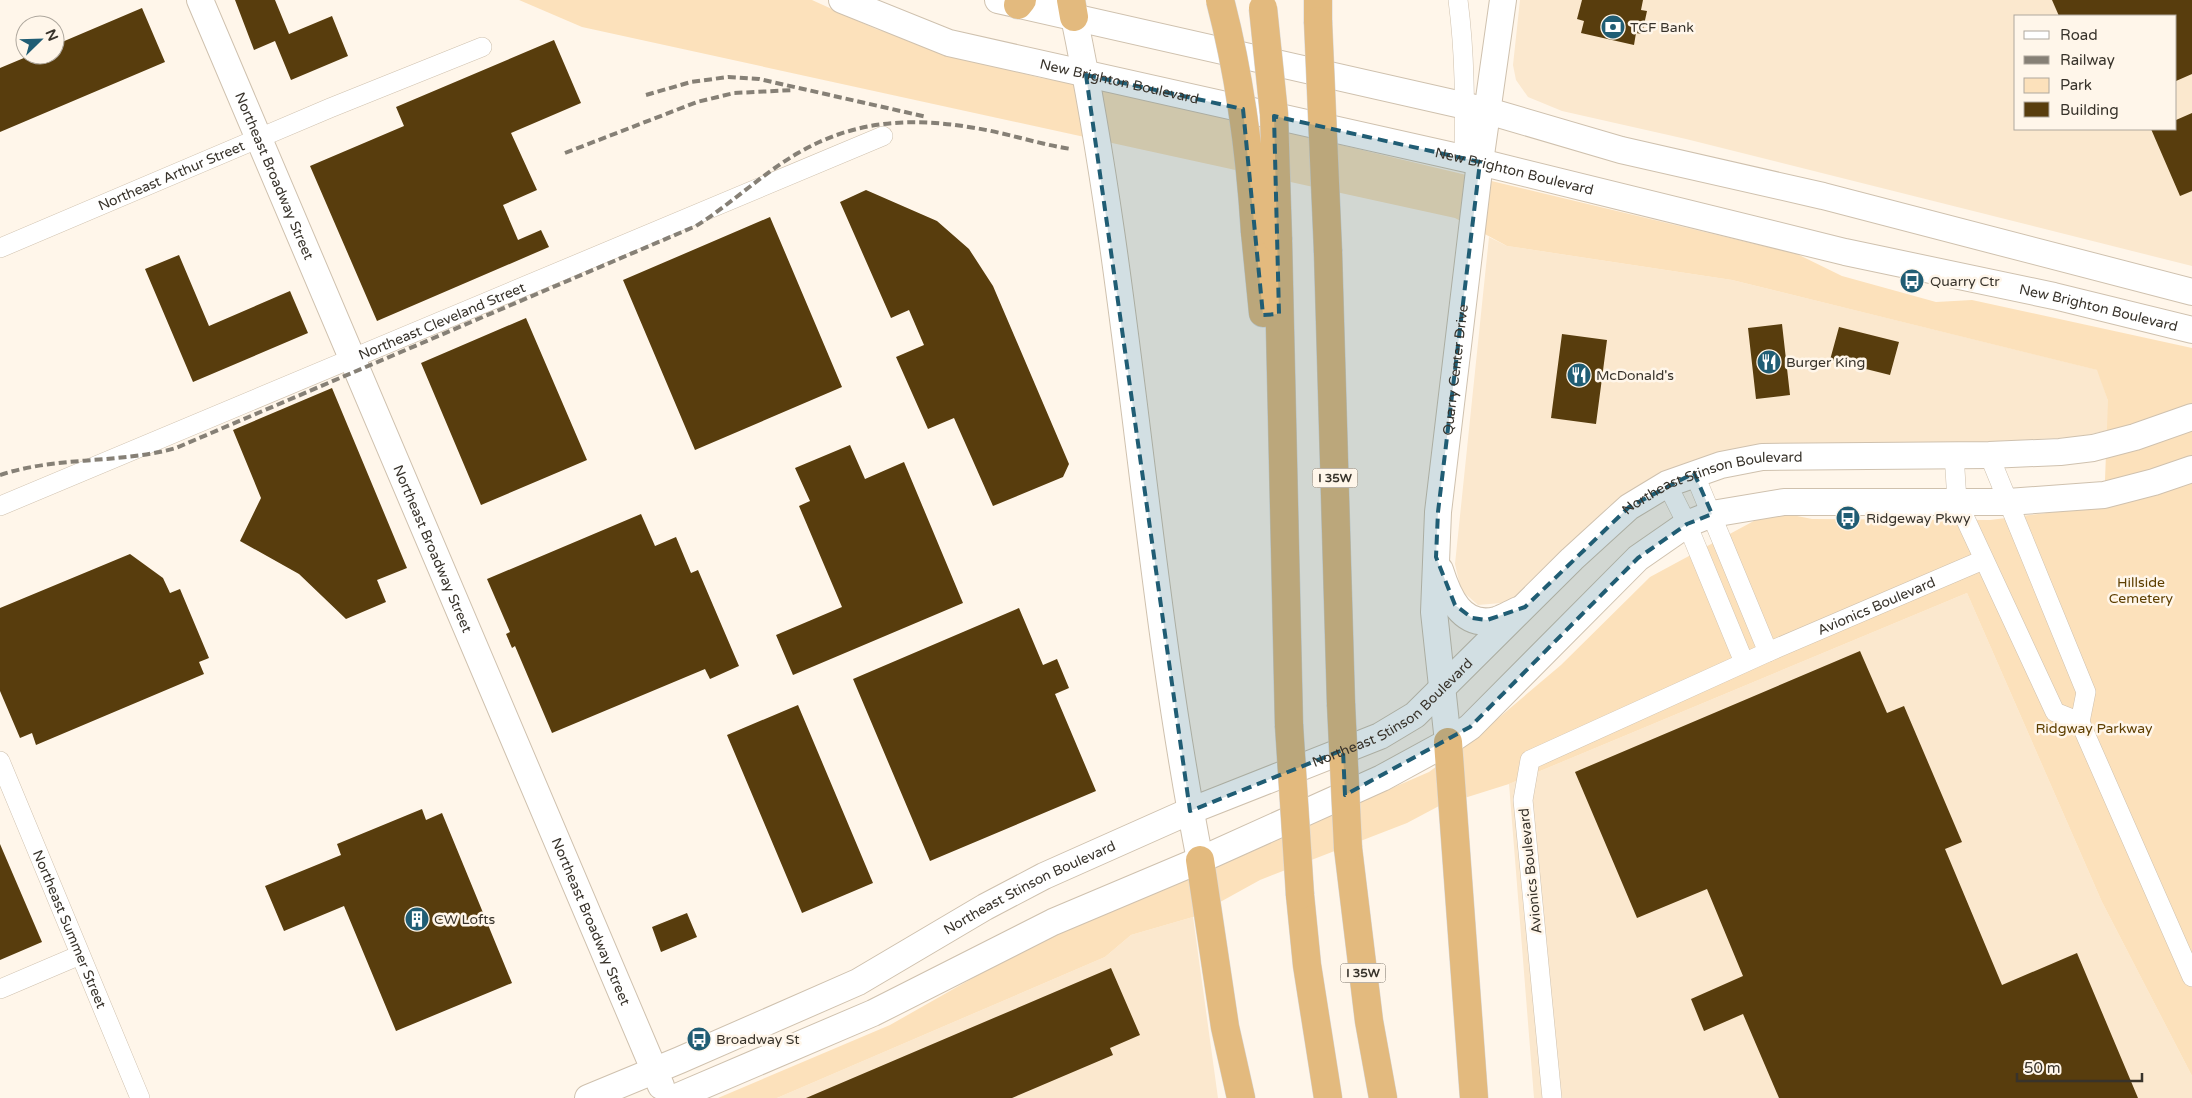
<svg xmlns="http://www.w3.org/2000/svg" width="2192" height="1098" viewBox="0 0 2192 1098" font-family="'Varela Round',sans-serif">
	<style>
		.built { fill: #fbe8ce; fill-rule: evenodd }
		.green { fill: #fce1bb }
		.building { fill: #583d0d }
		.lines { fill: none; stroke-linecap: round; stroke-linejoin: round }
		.street-casing { stroke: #cfc1ae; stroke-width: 20 }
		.secondary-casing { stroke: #cfc1ae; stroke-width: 28 }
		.highway-casing { stroke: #d7d6d5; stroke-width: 29 }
		.street { stroke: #fff; stroke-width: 19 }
		.secondary { stroke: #fff; stroke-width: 26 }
		.highway { stroke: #e3ba7e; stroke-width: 28 }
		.rail { stroke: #868076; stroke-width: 4; stroke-dasharray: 8 4; stroke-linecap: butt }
		.highway-bridge-casing { stroke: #d7d6d5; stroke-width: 29; stroke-linecap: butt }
		.highway-bridge { stroke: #e3ba7e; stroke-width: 28 }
		.marked { fill: #205d74; fill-opacity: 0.2; stroke: #205d74; stroke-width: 4; stroke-dasharray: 10 6; stroke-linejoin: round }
		.labels { text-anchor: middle; stroke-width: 5; stroke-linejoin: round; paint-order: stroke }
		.shield { fill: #fff6ea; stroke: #746e64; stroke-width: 1 }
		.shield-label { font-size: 12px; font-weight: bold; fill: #38332b }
		.poi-label { font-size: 14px; fill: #38332b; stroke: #fff6ea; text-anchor: start }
		.street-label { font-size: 14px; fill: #38332b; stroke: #fff6ea }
		.park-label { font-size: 14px; fill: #5e3f01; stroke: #fff6ea }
	</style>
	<rect width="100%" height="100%" fill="#fff6ea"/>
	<!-- built -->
	<path class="built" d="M1520 0H2192V266L1686 139 1562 111 1528 97 1516 80 1513 65ZM2016 16H2176V129H2016Z
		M1489 237 1507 246 1732 280 2098 370 2108 401V430L2079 437 1979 442 1785 444 1642 484 1609 506 1513 602 1478 605 1461 590 1455 564Z
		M1967 593 2102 902 2192 1076V1098H1534L1509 784Z
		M1193 917 1218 1098H777L1105 957 1131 935Z"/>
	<!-- green -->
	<path class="green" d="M519 0H812L876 29 969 59 1041 78 1111 90 1797 254 1842 276 1936 302 1972 300 2192 348V1076L2102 902 1967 593 1509 784 1439 806 1407 823 1260 880 1193 917 1131 935 1105 957 777 1098H718L890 1025 1001 962 1064 930 1429 772 1476 737 1561 665 1650 577 1763 516 1782 513 1812 519 1990 520 2104 506 2108 401 2097 370 1732 280 1507 246 1455 218 582 27Z"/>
	<!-- building -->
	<path class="building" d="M235 0H275L289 34 332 16 348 56 291 80 275 41 254 50Z
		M1582 0H1643L1641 10 1647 11 1642 34 1636 33 1634 45 1581 33 1584 21 1577 19Z
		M2052 0H2192V74L2176 81V16H2059Z
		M142 8 165 62 0 132V68L31 55H55V45Z
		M554 40 581 103 511 133 537 190 503 205 518 240 541 230 549 247 377 321 310 166 404 126 396 107Z
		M2192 113V191L2180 196 2151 129H2176V120Z
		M866 190 937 221 969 249 993 286 1069 464 1063 477 993 506 954 418 928 429 896 357 924 345 909 310 891 318 840 202Z
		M770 217 842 387 695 450 623 280Z
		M179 255 209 326 290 291 308 333 193 382 145 269Z
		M526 318 587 460 481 505 421 363Z
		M1782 324 1790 395 1756 399 1748 328Z
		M1839 327 1899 342 1890 375 1830 360Z
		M1562 334 1607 340 1596 424 1551 418Z
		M332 388 407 568 377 580 386 602 346 619 299 574 240 541 261 498 233 430Z
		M850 445 865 479 904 462 963 603 793 675 776 635 842 607 799 506 810 501 795 468Z
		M641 514 655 546 676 537 691 573 698 570 739 666 710 679 705 669 552 733 515 646 512 648 506 634 510 632 487 579Z
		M130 554 163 578 170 593 180 589 209 658 199 662 204 674 36 745 32 733 20 738 0 691V608Z
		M1019 608 1043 665 1057 659 1069 688 1055 694 1096 791 930 861 853 679Z
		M1860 651 1887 713 1904 706 1962 842 1945 849 2002 985 2077 953 2138 1098H1779L1743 1014 1704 1031 1691 999 1743 976 1707 889 1637 918 1575 772Z
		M798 705 873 883 802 913 727 735Z
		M422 809 426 820 442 813 512 983 396 1031 344 906 284 931 265 886 341 855 337 844Z
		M0 844 42 942 0 960Z
		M687 913 697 937 661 952 652 927Z
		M1111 968 1140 1035 1110 1048 1113 1055 1012 1098H806Z"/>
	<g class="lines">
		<defs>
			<g id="street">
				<path d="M1458 0C1465 53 1465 105 1464 158"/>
				<path id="s1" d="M0 248 330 108 482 47"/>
				<path d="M1954 454 1957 501 2055 712 2080 722"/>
				<path d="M1989 455 2086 692 2080 722 2192 977"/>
				<path d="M1694 473 1768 652"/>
				<path d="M1667 484 1687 524 1744 662"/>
				<path id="s2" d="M0 506 883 136"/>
				<path id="s3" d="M0 761 140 1098"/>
				<path d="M0 989 80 955"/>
				<path id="s4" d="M1552 1098 1523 800 1530 760 1768 652 1983 560"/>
			</g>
			<g id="secondary">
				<path id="s5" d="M200 0 661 1086"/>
				<path id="s6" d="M842 0 949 43 1480 162 1845 252 2054 296 2192 330"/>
				<path d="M998 0 1488 111 1621 150 1823 196 2192 292"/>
				<path d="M1074 17C1132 296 1145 581 1200 860"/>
				<path d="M1440 570C1448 595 1461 629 1496 620 1503 618 1511 613 1518 610"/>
				<path id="s7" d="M1448 742 1434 612 1438 512 1480 162 1503 0"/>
				<path id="s8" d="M588 1098 680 1060 858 982 985 907 1044 876 1190 811 1380 736 1415 715 1572 559 1629 507 1667 484 1721 465 1762 457 1989 455 2060 452 2093 448 2135 437 2192 417"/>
				<path d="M674 1098 873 1013 1053 922 1200 860 1382 778 1448 742 1470 727 1638 558 1687 524 1712 514 1784 502H2008L2104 495 2154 482 2192 469"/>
			</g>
			<path id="highway" d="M1071 0 1074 17
				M1318 0V21
				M1018 5 1022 0
				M1255 232 1263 313
				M1278 240 1289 725
				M1328 252 1341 704
				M1448 742 1474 1098
				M1348 848 1369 1021 1383 1098
				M1200 860 1225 1027 1241 1098
				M1300 895 1307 965 1328 1098"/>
		</defs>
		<!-- street casing -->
		<use href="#street" class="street-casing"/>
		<!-- secondary casing -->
		<use href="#secondary" class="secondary-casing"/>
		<!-- highway casing -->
		<use href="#highway" class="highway-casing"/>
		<!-- street -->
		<use href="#street" class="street"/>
		<!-- secondary -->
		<use href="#secondary" class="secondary"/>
		<!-- highway -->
		<use href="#highway" class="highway"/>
		<!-- rail -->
		<path class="rail" d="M646 95 691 82 728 77 759 79 927 117
			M565 153 697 102 734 93 794 90
			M0 475C57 456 119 464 176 448L696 226C731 204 762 174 798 153 855 120 911 117 975 128 1007 133 1038 144 1071 149"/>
		<defs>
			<path id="highway-bridge" d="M1220 0C1240 76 1250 153 1255 232
				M1263 8 1274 114 1278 240
				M1318 21 1328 252
				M1341 704 1348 848
				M1289 725 1300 895"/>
		</defs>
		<!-- highway-bridge casing -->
		<use href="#highway-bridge" class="highway-bridge-casing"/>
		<!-- highway-bridge -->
		<use href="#highway-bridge" class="highway-bridge"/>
	</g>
	<!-- marked area -->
	<path class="marked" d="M1086 75 1243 109 1263 315 1279 314 1274 116 1480 162 1438 512 1436 557 1455 605 1472 618 1487 620 1525 607 1629 507 1694 473 1712 514 1687 524 1638 558 1470 727 1345 795 1343 750 1190 811Z"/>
	<!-- icons -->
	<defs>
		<symbol id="bank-disc" viewBox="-11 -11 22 22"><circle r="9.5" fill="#205d74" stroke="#fff6ea"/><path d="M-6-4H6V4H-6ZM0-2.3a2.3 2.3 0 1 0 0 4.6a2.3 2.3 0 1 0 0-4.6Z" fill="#fff"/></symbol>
		<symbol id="bus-disc" viewBox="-11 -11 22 22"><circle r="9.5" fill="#205d74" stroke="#fff6ea"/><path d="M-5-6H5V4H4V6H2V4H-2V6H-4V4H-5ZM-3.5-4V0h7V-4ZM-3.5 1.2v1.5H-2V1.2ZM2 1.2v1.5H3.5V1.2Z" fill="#fff"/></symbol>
		<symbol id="restaurant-disc" viewBox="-11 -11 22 22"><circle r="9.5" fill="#205d74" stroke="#fff6ea"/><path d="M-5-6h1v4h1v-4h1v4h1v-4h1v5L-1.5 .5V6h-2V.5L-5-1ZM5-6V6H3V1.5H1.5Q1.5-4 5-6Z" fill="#fff"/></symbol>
		<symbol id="building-disc" viewBox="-11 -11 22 22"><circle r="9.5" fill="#205d74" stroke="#fff6ea"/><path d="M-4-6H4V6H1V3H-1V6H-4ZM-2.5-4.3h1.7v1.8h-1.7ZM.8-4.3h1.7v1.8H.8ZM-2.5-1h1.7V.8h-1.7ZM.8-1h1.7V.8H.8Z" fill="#fff"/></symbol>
	</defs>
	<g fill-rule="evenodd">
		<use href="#bank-disc" x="1599" y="13" width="28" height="28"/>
		<use href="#bus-disc" x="1898" y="267" width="28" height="28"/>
		<use href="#restaurant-disc" x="1755" y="348" width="28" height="28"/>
		<use href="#restaurant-disc" x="1565" y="361" width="28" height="28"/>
		<use href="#bus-disc" x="1834" y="504" width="28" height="28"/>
		<use href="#building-disc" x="403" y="905" width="28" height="28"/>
		<use href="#bus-disc" x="685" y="1025" width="28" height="28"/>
	</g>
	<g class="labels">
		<!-- shield labels -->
		<g class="shield">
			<rect x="1312.5" y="468.5" width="45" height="19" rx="4"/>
			<rect x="1340.5" y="963.5" width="45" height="19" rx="4"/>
		</g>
		<g class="shield-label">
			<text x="1335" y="482">I 35W</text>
			<text x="1363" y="977">I 35W</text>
		</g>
		<!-- poi labels -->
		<g class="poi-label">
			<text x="1630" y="32">TCF Bank</text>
			<text x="1930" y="286">Quarry Ctr</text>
			<text x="1786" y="367">Burger King</text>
			<text x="1596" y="380">McDonald's</text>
			<text x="1866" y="523">Ridgeway Pkwy</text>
			<text x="434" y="924">CW Lofts</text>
			<text x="716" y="1044">Broadway St</text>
		</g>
		<!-- street labels -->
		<g class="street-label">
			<text dy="5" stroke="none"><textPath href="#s6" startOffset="290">New Brighton Boulevard</textPath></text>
			<text dy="5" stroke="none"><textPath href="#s6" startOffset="695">New Brighton Boulevard</textPath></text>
			<text dy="5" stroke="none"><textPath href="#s1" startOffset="186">Northeast Arthur Street</textPath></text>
			<text dy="5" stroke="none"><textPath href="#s5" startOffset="191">Northeast Broadway Street</textPath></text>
			<text dy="5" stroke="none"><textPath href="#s6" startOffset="1295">New Brighton Boulevard</textPath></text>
			<text dy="5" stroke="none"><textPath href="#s2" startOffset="479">Northeast Cleveland Street</textPath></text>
			<text dy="5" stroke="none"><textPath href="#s7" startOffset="374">Quarry Center Drive</textPath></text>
			<text dy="5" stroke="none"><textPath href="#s8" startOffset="1300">Northeast Stinson Boulevard</textPath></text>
			<text dy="5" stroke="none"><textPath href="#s5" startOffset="596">Northeast Broadway Street</textPath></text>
			<text dy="5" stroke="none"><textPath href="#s4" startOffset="719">Avionics Boulevard</textPath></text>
			<text dy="5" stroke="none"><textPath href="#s8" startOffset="895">Northeast Stinson Boulevard</textPath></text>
			<text transform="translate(1530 871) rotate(-96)" y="5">Avionics Boulevard</text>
			<text dy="5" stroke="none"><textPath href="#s8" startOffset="490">Northeast Stinson Boulevard</textPath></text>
			<text dy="5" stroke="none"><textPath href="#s5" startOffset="1001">Northeast Broadway Street</textPath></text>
			<text dy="5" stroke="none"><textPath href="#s3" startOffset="182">Northeast Summer Street</textPath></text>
		</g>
		<!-- park labels -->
		<g class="park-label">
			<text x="2141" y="587">Hillside<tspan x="2141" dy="16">Cemetery</tspan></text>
			<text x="2094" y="733">Ridgway Parkway</text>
		</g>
	</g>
	<!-- legend -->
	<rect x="2014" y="15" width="162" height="115" fill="#fff6ea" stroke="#afa89e"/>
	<rect x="2024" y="31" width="25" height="8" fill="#ffffff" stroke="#afa89e"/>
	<text x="2060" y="40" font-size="15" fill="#38332b">Road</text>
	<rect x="2024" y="56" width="25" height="8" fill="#868076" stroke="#afa89e"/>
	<text x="2060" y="65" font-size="15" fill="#38332b">Railway</text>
	<rect x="2024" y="78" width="25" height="15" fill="#fce1bb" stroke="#afa89e"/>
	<text x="2060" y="90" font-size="15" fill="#38332b">Park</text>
	<rect x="2024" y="102" width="25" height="15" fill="#583d0d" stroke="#afa89e"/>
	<text x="2060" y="115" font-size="15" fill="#38332b">Building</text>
	<!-- north arrow -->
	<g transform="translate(40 40) rotate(67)"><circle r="24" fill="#fff6ea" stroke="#afa89e"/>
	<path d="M0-4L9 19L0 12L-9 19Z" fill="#205d74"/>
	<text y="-8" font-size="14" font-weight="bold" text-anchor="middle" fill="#38332b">N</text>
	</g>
	<!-- scale -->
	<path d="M2017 1073v8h125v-8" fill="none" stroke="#38332b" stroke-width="2.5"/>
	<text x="2024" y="1073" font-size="15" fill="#38332b" stroke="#fff6ea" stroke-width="4" paint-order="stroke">50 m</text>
</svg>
